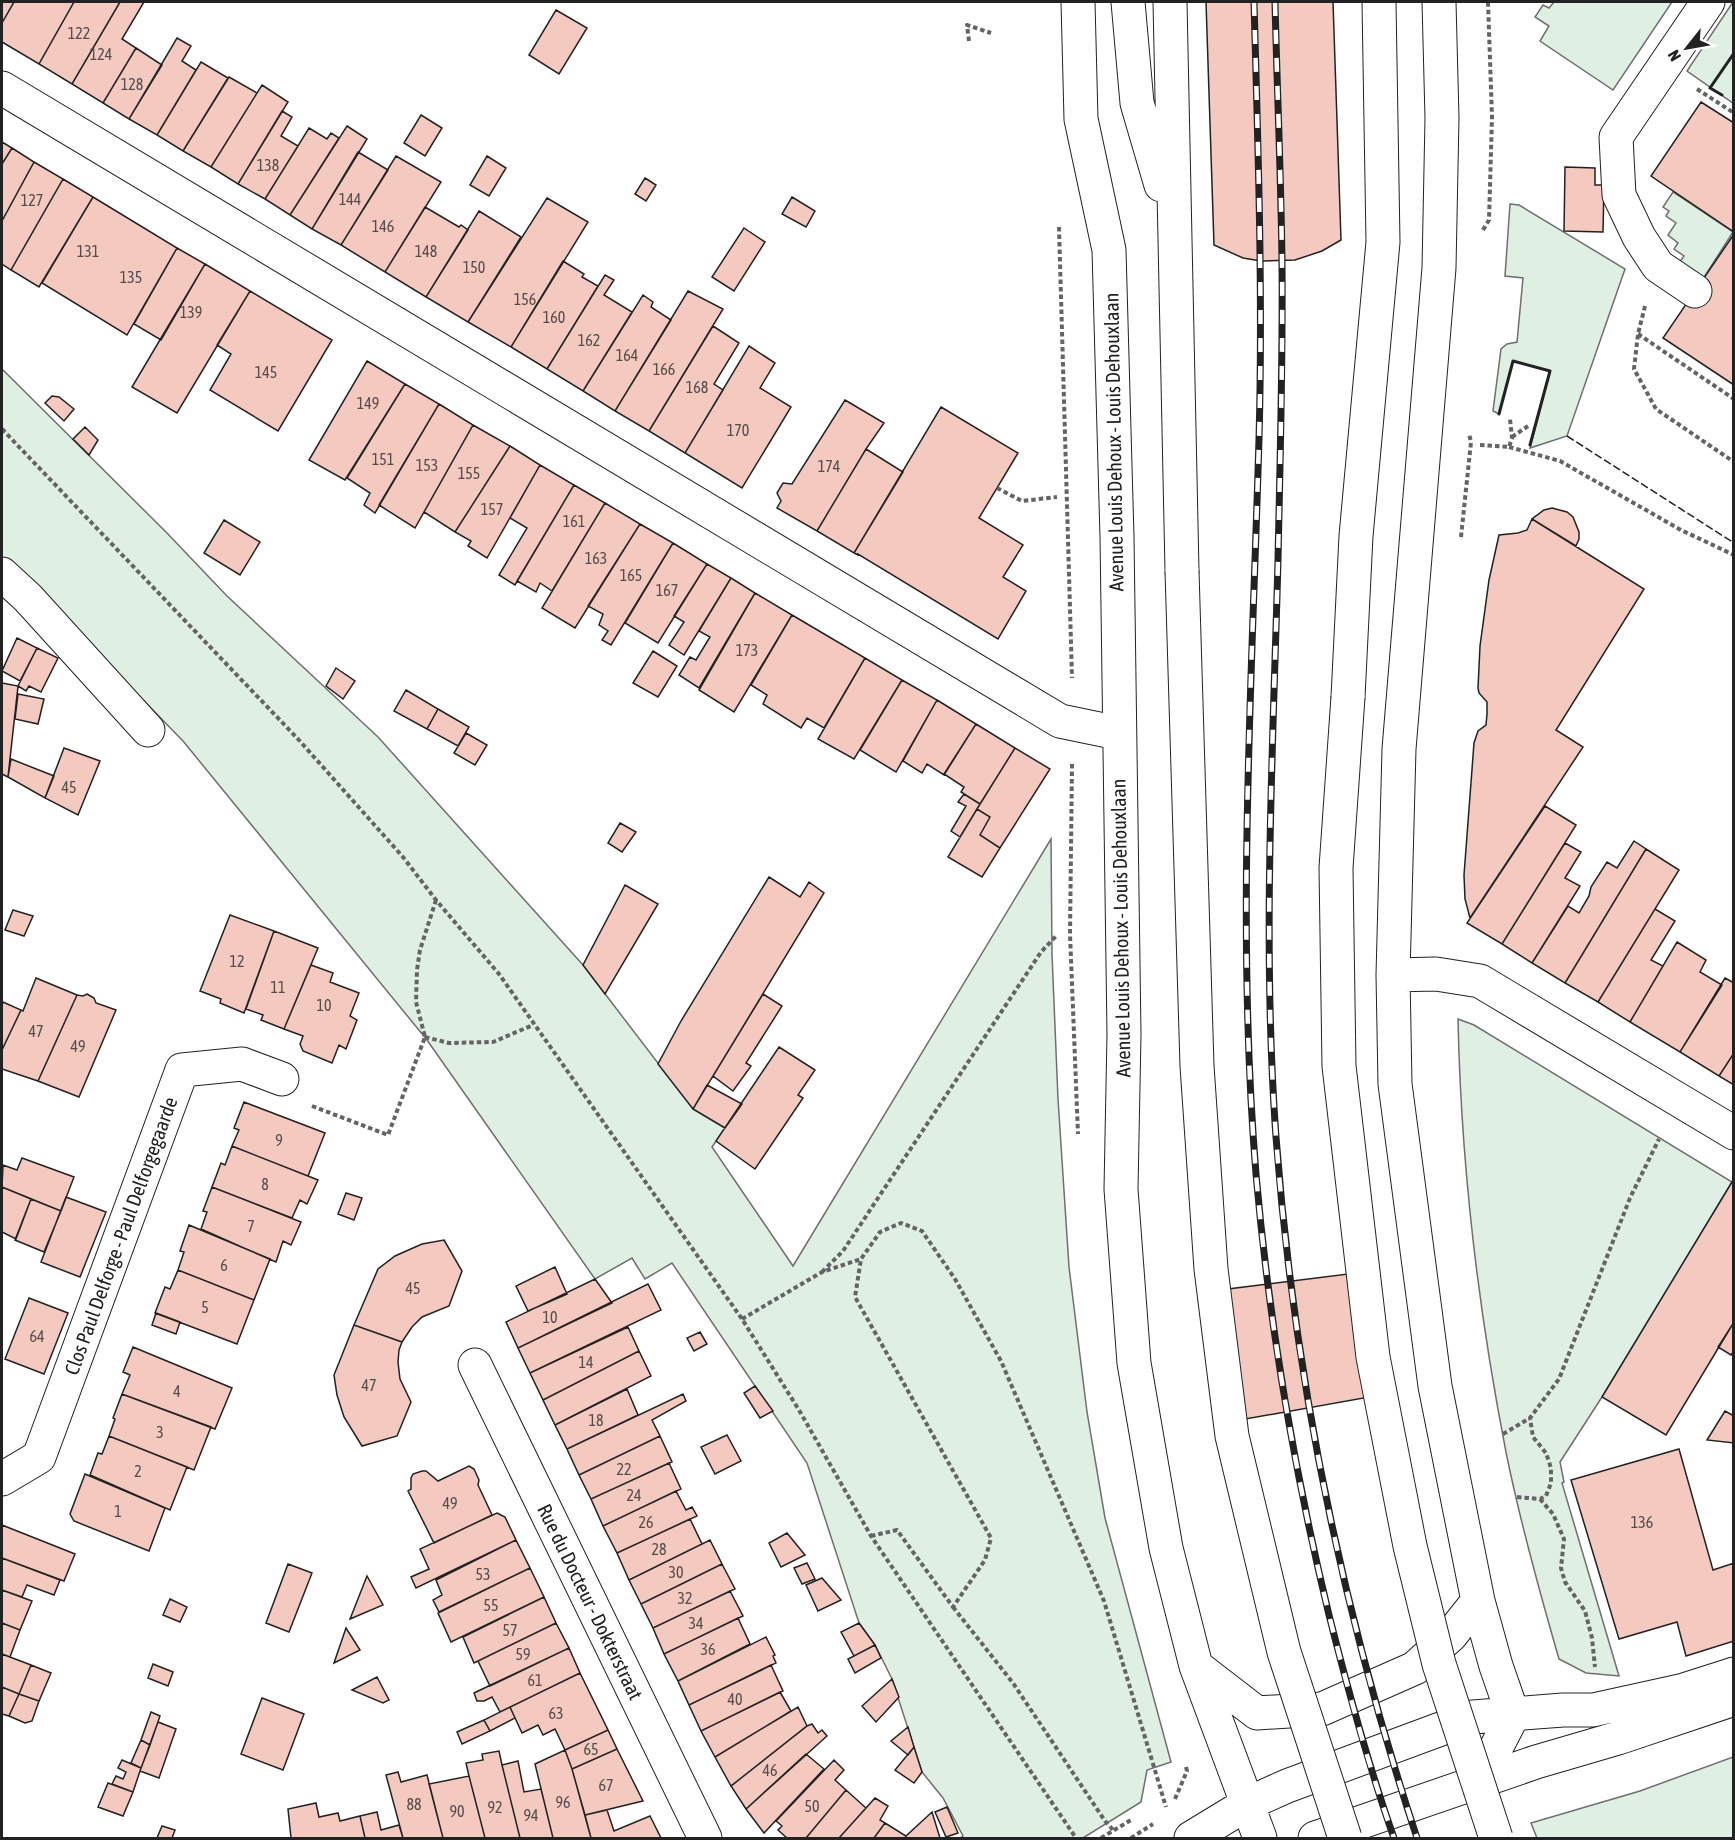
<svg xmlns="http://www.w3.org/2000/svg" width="1735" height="1840" viewBox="0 0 1735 1840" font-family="'Asap Condensed',sans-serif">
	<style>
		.green { fill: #e0efe3; stroke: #6f6f6f; stroke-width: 1.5 }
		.building { fill: #f3c9c0; stroke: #222; stroke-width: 1.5 }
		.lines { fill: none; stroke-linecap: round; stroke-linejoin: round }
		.minor-casing { stroke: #222; stroke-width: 35 }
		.highway-casing { stroke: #222; stroke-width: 35 }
		.path { stroke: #646464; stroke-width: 4; stroke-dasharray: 4.5 3; stroke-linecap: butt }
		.minor { stroke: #fff; stroke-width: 33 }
		.highway { stroke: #fff; stroke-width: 33 }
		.rail-casing { stroke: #222; stroke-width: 7 }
		.rail { stroke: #fff; stroke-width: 4.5; stroke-dasharray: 14; stroke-linecap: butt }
		.highway-bridge-casing { stroke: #222; stroke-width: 35; stroke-linecap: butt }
		.highway-bridge { stroke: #fff; stroke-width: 33 }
		.fence { stroke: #222; stroke-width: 1.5; stroke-dasharray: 8 3; stroke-linecap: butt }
		.wall { stroke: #222; stroke-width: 3 }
		.labels { text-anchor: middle; stroke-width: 4.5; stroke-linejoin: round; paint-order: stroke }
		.number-label { font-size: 16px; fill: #564c4a }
		.street-label { font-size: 20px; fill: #222; stroke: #fff }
	</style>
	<rect width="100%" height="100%" fill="#fff"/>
	<!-- green -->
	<path class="green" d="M1554 2H1672L1613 90 1540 41 1549 26 1535 17 1543 5 1549 8Z
		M1733 2H1734L1733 103 1687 71Z
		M1673 192 1733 232 1701 282 1677 266 1684 256 1674 249 1678 243 1668 235 1676 223 1666 216 1669 211 1663 207Z
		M1510 204 1519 205 1625 269 1567 436 1530 448 1550 371 1513 361 1499 414 1493 411 1501 349 1507 344 1517 342 1523 278 1505 276Z
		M2 369 166 532 227 596 378 737 583 965 693 1109 725 1128 712 1147 793 1266 1051 839 1052 954 1058 1099 1069 1267 1087 1412 1105 1518 1171 1762 1147 1770 1141 1802 1083 1838H960L963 1836 943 1798 922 1772 892 1679 875 1645 859 1623 807 1463 672 1263 645 1279 632 1258 595 1279 427 1040 183 741 43 597 2 559Z
		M1458 1019 1474 1025 1732 1182 1602 1397 1560 1462 1564 1482 1562 1483 1619 1676 1586 1673 1559 1659C1539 1590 1520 1522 1506 1452 1478 1309 1461 1164 1458 1019Z
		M1733 1757V1838H1537L1531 1823 1640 1791Z"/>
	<!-- building -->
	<path class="building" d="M2 2H14L2 23Z
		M14 2H74L39 64 2 42V23Z
		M74 2H120L72 84 39 64Z
		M120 2H144L122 39 136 48 103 103 72 84Z
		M1206 2H1333L1341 240 1322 251 1295 260 1261 261 1243 258 1214 245Z
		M556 10 587 28 559 74 529 55Z
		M177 38 191 46 182 61 196 70 157 135 129 119Z
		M136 48 162 65 129 119 103 103Z
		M201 62 228 78 183 151 157 135Z
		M229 77 257 93 211 167 183 151Z
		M262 85 288 102 238 184 211 167Z
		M1701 102 1734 123V232L1651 176Z
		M282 111 292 117 281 136 298 146 265 199 238 184Z
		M421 115 442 128 425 156 404 143Z
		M347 126 367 139 312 229 290 215Z
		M309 128 327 139 331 133 339 138 290 215 265 199Z
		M2 142 12 148 2 164Z
		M12 148 34 162 2 221V164Z
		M358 152 388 170 341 245 312 229Z
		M396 156 441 182 385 272 341 245Z
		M487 156 506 168 489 196 470 185Z
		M34 162 63 179 11 270 2 264V221Z
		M1565 167 1595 168V185H1604L1603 232 1564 231Z
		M645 178 656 185 646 201 635 194Z
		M63 179 93 197 39 287 11 270Z
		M93 197 177 248 127 335 42 283Z
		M792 197 815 211 806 227 782 214Z
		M547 198 588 222 511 347 468 322Z
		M425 207 459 227 461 225 468 230 426 297 385 272Z
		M479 211 521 237 468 322 426 297Z
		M744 228 765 242 734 291 712 277Z
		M1734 234V385L1663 338Z
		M177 248 205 264 161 340 134 324Z
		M563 261 584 274 582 277 598 286 547 369 511 347Z
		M205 264 250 291 177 413 132 387Z
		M605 275 614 280 604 295 632 312 583 391 547 369Z
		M250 291 332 340 278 431 210 390 231 354 217 345Z
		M688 291 723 309 649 431 615 411Z
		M643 295 653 302 651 307 671 320 615 411 583 391Z
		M713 326 739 343 714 384 723 390 685 453 649 431Z
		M749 346 775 363 760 388 791 407 742 488 685 453Z
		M367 361 405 384 345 480 309 460Z
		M405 384 439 404 375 513 364 505 370 493 347 478Z
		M52 396 59 397 74 409 64 421 45 403Z
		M845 400 884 423 866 449 817 531 777 508 781 501 777 493 783 483 792 484Z
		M439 404 473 425 415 528 379 505Z
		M941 407 1018 453 979 518 1023 545 1003 577 1026 591 998 639 858 554V555L854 553Z
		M473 425 510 446 455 532 424 512Z
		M85 427 98 440 89 455 73 439Z
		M510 446 540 465 487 558 468 546 471 541 455 532Z
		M866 449 903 472 854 553 817 531Z
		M540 465 574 485 515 585 499 575 527 528 510 518Z
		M574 485 605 503 552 591 540 583 536 592 517 581Z
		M605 503 640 524 575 628 542 608Z
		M1552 508 1567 512 1573 517 1579 532V539L1576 546 1532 519 1544 510Z
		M1532 519 1644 589 1556 730 1583 747 1470 918 1465 899 1464 875 1474 743 1478 731 1486 725 1487 714V702L1479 693 1478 688 1480 646 1489 580 1499 535 1518 533 1527 530Z
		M224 520 260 542 240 575 204 553Z
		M640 524 673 543 611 645 602 640 608 631 599 625 603 614 588 606Z
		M673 543 707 564 658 643 625 623Z
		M707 564 731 578 684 655 669 645 684 622 674 616Z
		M731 578 755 593 699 688 679 675 690 657 696 660 710 637 699 631Z
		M755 593 792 615 734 712 699 690Z
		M792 615 865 658 824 728 807 718 801 728 763 704 767 695 751 685Z
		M17 638 37 648 20 681 2 671Z
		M37 648 58 658 41 692 29 686 26 691 18 686Z
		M653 651 677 666 658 697 633 683Z
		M865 658 902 680 854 759 818 739Z
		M336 668 355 681 343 699 326 686Z
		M902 680 937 700 896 772 860 750Z
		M2 683 18 686 8 777 2 774Z
		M406 690 438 709 427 729 394 711Z
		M18 694 44 699 38 724 15 719Z
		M937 700 976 724 944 775 927 764 922 773 903 761Z
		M438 709 469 727 458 746 427 729Z
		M976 724 1015 748 980 804 961 792 964 787 944 774Z
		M466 733 487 745 475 765 454 753Z
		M64 748 100 761 78 815 45 798Z
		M1015 748 1050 769 1000 848 980 835 990 817 977 809Z
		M11 759 54 776 45 798 8 777Z
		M964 794 980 804 960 837 951 831 966 806 958 802Z
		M1545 806 1576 825 1502 944 1467 923Z
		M977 809 990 817 980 835 1000 848 982 877 948 857Z
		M620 823 636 832 622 852 608 843Z
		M1634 841 1646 849 1565 983 1532 963 1568 906 1579 913 1589 896 1591 887 1607 862 1617 868Z
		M1565 843 1581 852 1565 878 1580 886 1532 963 1502 944Z
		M1646 849 1679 870 1598 1002 1565 983Z
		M769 877 800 897 809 882 824 893 693 1109 658 1064 681 1021Z
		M625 885 658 904 605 994 583 965Z
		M1655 909 1675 921 1651 960 1663 966 1630 1022 1598 1002Z
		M13 910 33 916 24 936 5 930Z
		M230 915 274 931 244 1013 220 1003 221 999 200 991Z
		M274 931 318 948 284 1029 261 1020 263 1015 246 1009Z
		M1677 942 1706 960 1700 972 1722 985 1680 1052 1630 1022Z
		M311 965 333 973 330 982 359 993 350 1016 357 1020 346 1049 339 1045 332 1063 303 1051 300 1044 303 1036 284 1029Z
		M36 978 77 995 38 1081 2 1069V1050L21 1010 23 1011Z
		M1725 978 1734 983V1053L1719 1076 1680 1052Z
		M87 994 94 998 96 1003 116 1010 79 1097 38 1081 77 995 83 996Z
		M763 994 782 1006 746 1063 751 1066 733 1091 713 1076Z
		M3 1002 21 1010 2 1050V1005Z
		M779 1047 815 1070 798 1095 803 1098 755 1169 716 1141Z
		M1734 1053V1085L1719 1076Z
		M707 1085 742 1104 725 1128 693 1109Z
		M244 1102 325 1133 308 1176 232 1146 239 1130 234 1128Z
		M232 1146 318 1180 307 1204 300 1200 292 1218 212 1187 221 1163 225 1165Z
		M22 1158 74 1177 61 1211 2 1187 3 1165 17 1170Z
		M1732 1182 1734 1184V1322L1666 1435 1602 1397Z
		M2 1187 31 1199 16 1239 2 1232Z
		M212 1187 301 1222 291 1245 283 1241 276 1262 201 1229 207 1212 203 1211Z
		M346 1193 362 1198 354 1220 338 1214Z
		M66 1197 106 1212 80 1277 41 1262Z
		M31 1199 61 1211 44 1252 15 1240Z
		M189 1225 270 1259 254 1300 178 1270 184 1252 180 1251Z
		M444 1240 462 1271 449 1306 422 1317 412 1327 402 1342 354 1325 378 1269 395 1256 422 1244Z
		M555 1267 567 1294 528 1311 516 1286Z
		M178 1270 254 1300 237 1344 155 1313 165 1287 170 1289Z
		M1356 1273 1375 1396 1223 1423 1204 1292Z
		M595 1279 612 1303 518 1348 506 1322Z
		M648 1284 661 1310 530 1373 518 1348Z
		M29 1298 68 1313 44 1374 5 1359Z
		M156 1313 180 1322 176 1334 152 1325Z
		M1734 1322V1351L1731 1355 1718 1347Z
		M354 1325 402 1342 399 1350 398 1362 400 1379 411 1402 397 1436 362 1446 344 1417 337 1395 334 1375Z
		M628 1327 639 1351 543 1400 530 1373Z
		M700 1332 707 1344 694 1351 687 1338Z
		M133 1347 232 1388 215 1429 122 1394 130 1375 123 1372Z
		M639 1351 651 1376 555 1425 543 1400Z
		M755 1386 773 1411 760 1418 744 1393Z
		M627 1389 638 1415 567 1449 555 1425Z
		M122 1394 211 1427 194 1470 109 1436 115 1419 113 1418Z
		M683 1394 686 1401 652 1420 660 1436 579 1475 567 1449Z
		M1725 1411 1734 1416V1443L1707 1440Z
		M727 1435 741 1461 715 1474 701 1447Z
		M109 1436 187 1467 170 1510 90 1475 98 1453 102 1454Z
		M660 1436 672 1462 591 1499 579 1475Z
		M1679 1449 1713 1570 1734 1563V1641L1686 1656 1677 1622 1619 1639 1571 1480Z
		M669 1463 681 1489 603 1526 591 1499Z
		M469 1466 474 1469 479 1480 478 1485 492 1515 434 1543 408 1491 411 1489V1478L413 1474 422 1471H426L438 1481Z
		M85 1474 165 1508 149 1551 74 1521 70 1514Z
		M676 1491 686 1510 692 1507 697 1516 617 1553 603 1526Z
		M497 1513 505 1517 516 1540 416 1588 411 1577 429 1569 420 1549Z
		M690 1519 702 1544 629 1580 617 1553Z
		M2 1525 75 1554 64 1581 2 1558Z
		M787 1533 805 1555 781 1567 769 1543Z
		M516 1540 530 1568 439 1612 433 1600 442 1595 436 1580Z
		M710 1540 722 1564 641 1604 629 1580Z
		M2 1558 60 1580 54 1595 27 1585 22 1597 2 1590Z
		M807 1563 815 1579 802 1584 794 1568Z
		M288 1564 312 1573 289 1632 266 1623Z
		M722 1564 735 1589 653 1628 641 1604Z
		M530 1568 544 1597 451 1642 438 1613Z
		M367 1576 383 1605 350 1619Z
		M822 1578 841 1600 818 1611 806 1585Z
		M2 1590 32 1601 20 1630 2 1623Z
		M730 1591 743 1616 664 1654 653 1628Z
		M544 1597 556 1623 474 1663 463 1637Z
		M170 1599 187 1607 180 1622 163 1615Z
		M738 1618 750 1644 678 1681 664 1654Z
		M2 1623 20 1630 10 1657 2 1654Z
		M556 1623 569 1648 490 1686 478 1661Z
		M859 1623 875 1645 854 1656 841 1632Z
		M346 1628 360 1650 334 1663Z
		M766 1637 775 1655 773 1656 776 1663 689 1705 678 1681Z
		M875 1645 881 1658 855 1673 848 1659Z
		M569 1648 580 1673 500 1712 492 1697 484 1701H477L474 1693Z
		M2 1654 31 1665 19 1694 2 1687Z
		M153 1664 173 1672 168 1686 148 1678Z
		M31 1665 51 1673 39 1701 19 1694Z
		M771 1665 783 1691 701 1731 689 1705Z
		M580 1673 608 1730 565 1750 555 1729 543 1735 538 1725 522 1733 510 1707Z
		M377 1677 389 1700 383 1703 352 1690Z
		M892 1679 899 1697 876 1722 862 1706Z
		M2 1687 19 1694 9 1716 2 1714Z
		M780 1692 791 1711 715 1757 701 1731Z
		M19 1694 39 1701 32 1721 25 1723 9 1716Z
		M262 1698 304 1714 283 1770 241 1754Z
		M510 1707 515 1718 490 1731 484 1720Z
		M798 1707 807 1726 731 1786 715 1757Z
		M151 1712 160 1716 150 1745 141 1740Z
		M484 1720 490 1731 462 1744 457 1732Z
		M158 1722 176 1729 159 1778 140 1771Z
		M812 1724 818 1733 822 1730 827 1736 746 1809 731 1786 807 1726Z
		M908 1727 914 1747 908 1755 891 1741Z
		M608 1730 617 1749 572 1769 565 1750Z
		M141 1740 150 1745 141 1768 131 1763Z
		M914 1747 922 1772 914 1783 895 1770Z
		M617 1749 643 1801 585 1815 572 1769Z
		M565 1750 572 1769 591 1838H553L535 1764Z
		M499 1751 502 1765 520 1838H485L469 1776 466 1763 483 1760 482 1754Z
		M806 1754 824 1769 764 1833 746 1809Z
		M122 1760 141 1768 133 1792 112 1784 116 1776 123 1779 126 1772 118 1768Z
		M834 1760 844 1770 835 1780 846 1790 806 1838H787L778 1830 782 1826 776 1821Z
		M518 1761 524 1792 541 1789 553 1838H520L502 1765Z
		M398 1772 401 1782 427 1775 443 1838H403L386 1775Z
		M469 1776 485 1838H443L429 1784Z
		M108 1783 133 1792 123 1816 98 1807Z
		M846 1790 866 1808 839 1838H806Z
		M875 1798 888 1806 880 1820 885 1823 874 1838H839Z
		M316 1803 319 1817 338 1813 340 1821 360 1816 365 1838H291L288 1809Z
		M947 1807 958 1833 946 1837 935 1812Z
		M607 1810 614 1831 650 1816 661 1838H591L585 1815Z
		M377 1812 381 1830 399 1825 403 1838H365L360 1816Z
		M932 1812 940 1838H905L906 1836Z
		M885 1823 906 1836 905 1838H874Z
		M162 1826 175 1830 172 1838H157Z"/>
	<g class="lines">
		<defs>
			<path id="minor" d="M1078 2 1081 119 1109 250 1117 537 1124 1034 1121 1189 1134 1363 1166 1548 1196 1666 1260 1838
				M1439 2 1442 118 1439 268 1399 749 1393 975 1395 1084 1435 1386 1478 1601 1496 1666 1513 1715 1479 1781
				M2 88 1060 721 1118 733
				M1695 291 1658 266 1639 237 1619 195 1616 137 1708 2
				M2 574 28 598 148 730
				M1393 975 1436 974 1480 981 1734 1133
				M475 1365 705 1838
				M2 1479 39 1457 182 1070 242 1064 282 1079
				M1196 1666 1257 1713 1322 1709 1415 1668 1451 1635 1478 1601
				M1191 1838 1247 1804 1287 1786 1473 1717 1563 1710H1593L1684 1690 1734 1674
				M1315 1838 1536 1762 1618 1738 1734 1699"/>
			<path id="highway" d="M1128 2 1137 103 1161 185
				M1170 2 1182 571
				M1348 697 1356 536 1383 242 1379 2"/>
		</defs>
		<!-- minor casing -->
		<use href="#minor" class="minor-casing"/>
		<!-- highway casing -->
		<use href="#highway" class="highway-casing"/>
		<!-- path -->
		<path class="path" d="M969 41 967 25 991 33
			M1697 89 1734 113
			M1059 227 1072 678
			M1483 230 1489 220 1492 117 1488 2
			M1645 306 1638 334 1634 369 1656 409 1734 462
			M1638 334 1734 399
			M2 429 298 739 403 857 436 900 499 974 742 1319 799 1410 871 1536 1076 1838
			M1512 437 1528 426
			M1480 445 1509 447 1512 438 1510 419
			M1509 447 1560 461 1681 530 1734 555
			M997 488 1022 501 1057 497
			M1461 537 1471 442 1469 434
			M1072 764 1070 934 1078 1134
			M425 1037 449 1043 493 1042 533 1025
			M312 1106 388 1135 425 1037 416 1002 417 970 420 950 436 900
			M822 1272 843 1251 1041 952 1057 935
			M742 1319 822 1272 861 1259
			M1503 1434 1530 1418 1559 1379 1630 1198 1659 1139
			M1517 1497 1540 1499 1546 1496 1551 1483V1468L1546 1453 1533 1437 1530 1418
			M1540 1499 1553 1514 1564 1539 1561 1568 1565 1582 1585 1611 1592 1638 1595 1667
			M871 1536 897 1530 953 1607 985 1560 991 1538 855 1297 861 1259 880 1232 901 1223 922 1231 955 1279 1001 1361 1104 1601 1166 1807
			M953 1607 1013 1683 1105 1821 1114 1831
			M1175 1799 1187 1771 1186 1767
			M1101 1838 1131 1820
			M1131 1838 1153 1824"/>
		<!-- minor -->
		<use href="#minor" class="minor"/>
		<!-- highway -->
		<use href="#highway" class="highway"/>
		<defs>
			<path id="rail" d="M1254 2C1258 147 1263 293 1259 439 1252 684 1236 930 1256 1174 1269 1323 1294 1470 1329 1615 1348 1690 1368 1765 1394 1838
				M1275 2C1277 88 1281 175 1282 262 1283 361 1280 461 1278 560 1273 752 1262 945 1276 1137 1294 1377 1342 1611 1417 1838"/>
		</defs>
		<!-- rail casing -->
		<use href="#rail" class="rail-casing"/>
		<!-- rail -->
		<use href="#rail" class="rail"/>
		<defs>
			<path id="highway-bridge" d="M1182 571 1197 1066 1211 1269 1232 1436 1284 1652 1345 1838
				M1348 697 1336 868 1339 1066 1373 1357 1410 1546 1439 1664 1496 1838"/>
		</defs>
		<!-- highway-bridge casing -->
		<use href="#highway-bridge" class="highway-bridge-casing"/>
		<!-- highway-bridge -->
		<use href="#highway-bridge" class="highway-bridge"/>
		<!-- fence -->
		<path class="fence" d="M1567 436 1734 543"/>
		<!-- wall -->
		<path class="wall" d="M1722 95 1710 88 1734 53
			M1499 414 1513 361 1550 371 1530 445"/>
	</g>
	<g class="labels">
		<!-- number labels -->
		<g class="number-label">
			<text x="79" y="39">122</text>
			<text x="101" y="60">124</text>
			<text x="132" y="90">128</text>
			<text x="268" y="171">138</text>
			<text x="350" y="205">144</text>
			<text x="32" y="206">127</text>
			<text x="383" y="232">146</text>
			<text x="88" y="257">131</text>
			<text x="426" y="257">148</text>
			<text x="474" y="273">150</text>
			<text x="131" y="283">135</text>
			<text x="525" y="305">156</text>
			<text x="191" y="318">139</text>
			<text x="554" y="323">160</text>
			<text x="589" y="346">162</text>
			<text x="627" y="361">164</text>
			<text x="664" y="375">166</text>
			<text x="266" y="378">145</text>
			<text x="697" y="393">168</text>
			<text x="368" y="409">149</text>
			<text x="738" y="436">170</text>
			<text x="383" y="465">151</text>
			<text x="427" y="471">153</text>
			<text x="829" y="472">174</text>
			<text x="469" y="479">155</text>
			<text x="492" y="515">157</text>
			<text x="574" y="527">161</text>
			<text x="596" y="564">163</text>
			<text x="631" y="581">165</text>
			<text x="667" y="596">167</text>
			<text x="747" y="656">173</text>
			<text x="69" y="793">45</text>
			<text x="237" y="967">12</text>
			<text x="278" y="993">11</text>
			<text x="324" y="1011">10</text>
			<text x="36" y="1037">47</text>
			<text x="78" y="1052">49</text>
			<text x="279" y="1146">9</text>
			<text x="265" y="1190">8</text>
			<text x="251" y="1232">7</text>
			<text x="224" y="1271">6</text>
			<text x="413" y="1294">45</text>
			<text x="205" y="1313">5</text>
			<text x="550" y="1323">10</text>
			<text x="37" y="1342">64</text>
			<text x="586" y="1368">14</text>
			<text x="369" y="1391">47</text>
			<text x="177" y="1397">4</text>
			<text x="596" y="1426">18</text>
			<text x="160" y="1438">3</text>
			<text x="624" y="1475">22</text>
			<text x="138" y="1477">2</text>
			<text x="634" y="1501">24</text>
			<text x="450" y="1509">49</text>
			<text x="118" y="1517">1</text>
			<text x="646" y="1528">26</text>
			<text x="1642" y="1528">136</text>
			<text x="659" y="1555">28</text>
			<text x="676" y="1578">30</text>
			<text x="483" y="1580">53</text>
			<text x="685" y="1604">32</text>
			<text x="491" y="1611">55</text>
			<text x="696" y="1629">34</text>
			<text x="510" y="1636">57</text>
			<text x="708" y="1655">36</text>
			<text x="523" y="1660">59</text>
			<text x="535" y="1686">61</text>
			<text x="735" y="1705">40</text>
			<text x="556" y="1719">63</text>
			<text x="591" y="1755">65</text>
			<text x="770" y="1776">46</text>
			<text x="606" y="1791">67</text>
			<text x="563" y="1808">96</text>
			<text x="414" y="1810">88</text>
			<text x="812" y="1812">50</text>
			<text x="495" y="1813">92</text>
			<text x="457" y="1817">90</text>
			<text x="531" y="1821">94</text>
		</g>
		<!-- street labels -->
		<g class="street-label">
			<text transform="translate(1114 442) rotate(-91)" y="7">Avenue Louis Dehoux - Louis Dehouxlaan</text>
			<text transform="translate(1121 928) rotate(-91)" y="7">Avenue Louis Dehoux - Louis Dehouxlaan</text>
			<text transform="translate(121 1236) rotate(-70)" y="7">Clos Paul Delforge - Paul Delforgegaarde</text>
			<text transform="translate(590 1602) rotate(64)" y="7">Rue du Docteur - Dokterstraat</text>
		</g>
	</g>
	<!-- border -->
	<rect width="1735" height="1840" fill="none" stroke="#222222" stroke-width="6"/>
	<!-- north arrow -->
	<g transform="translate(1687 48) rotate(239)" stroke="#ffffff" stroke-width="4.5" paint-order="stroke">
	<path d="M0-4.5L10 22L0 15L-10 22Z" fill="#222222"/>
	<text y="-9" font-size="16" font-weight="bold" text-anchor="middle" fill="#222222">N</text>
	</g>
</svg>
